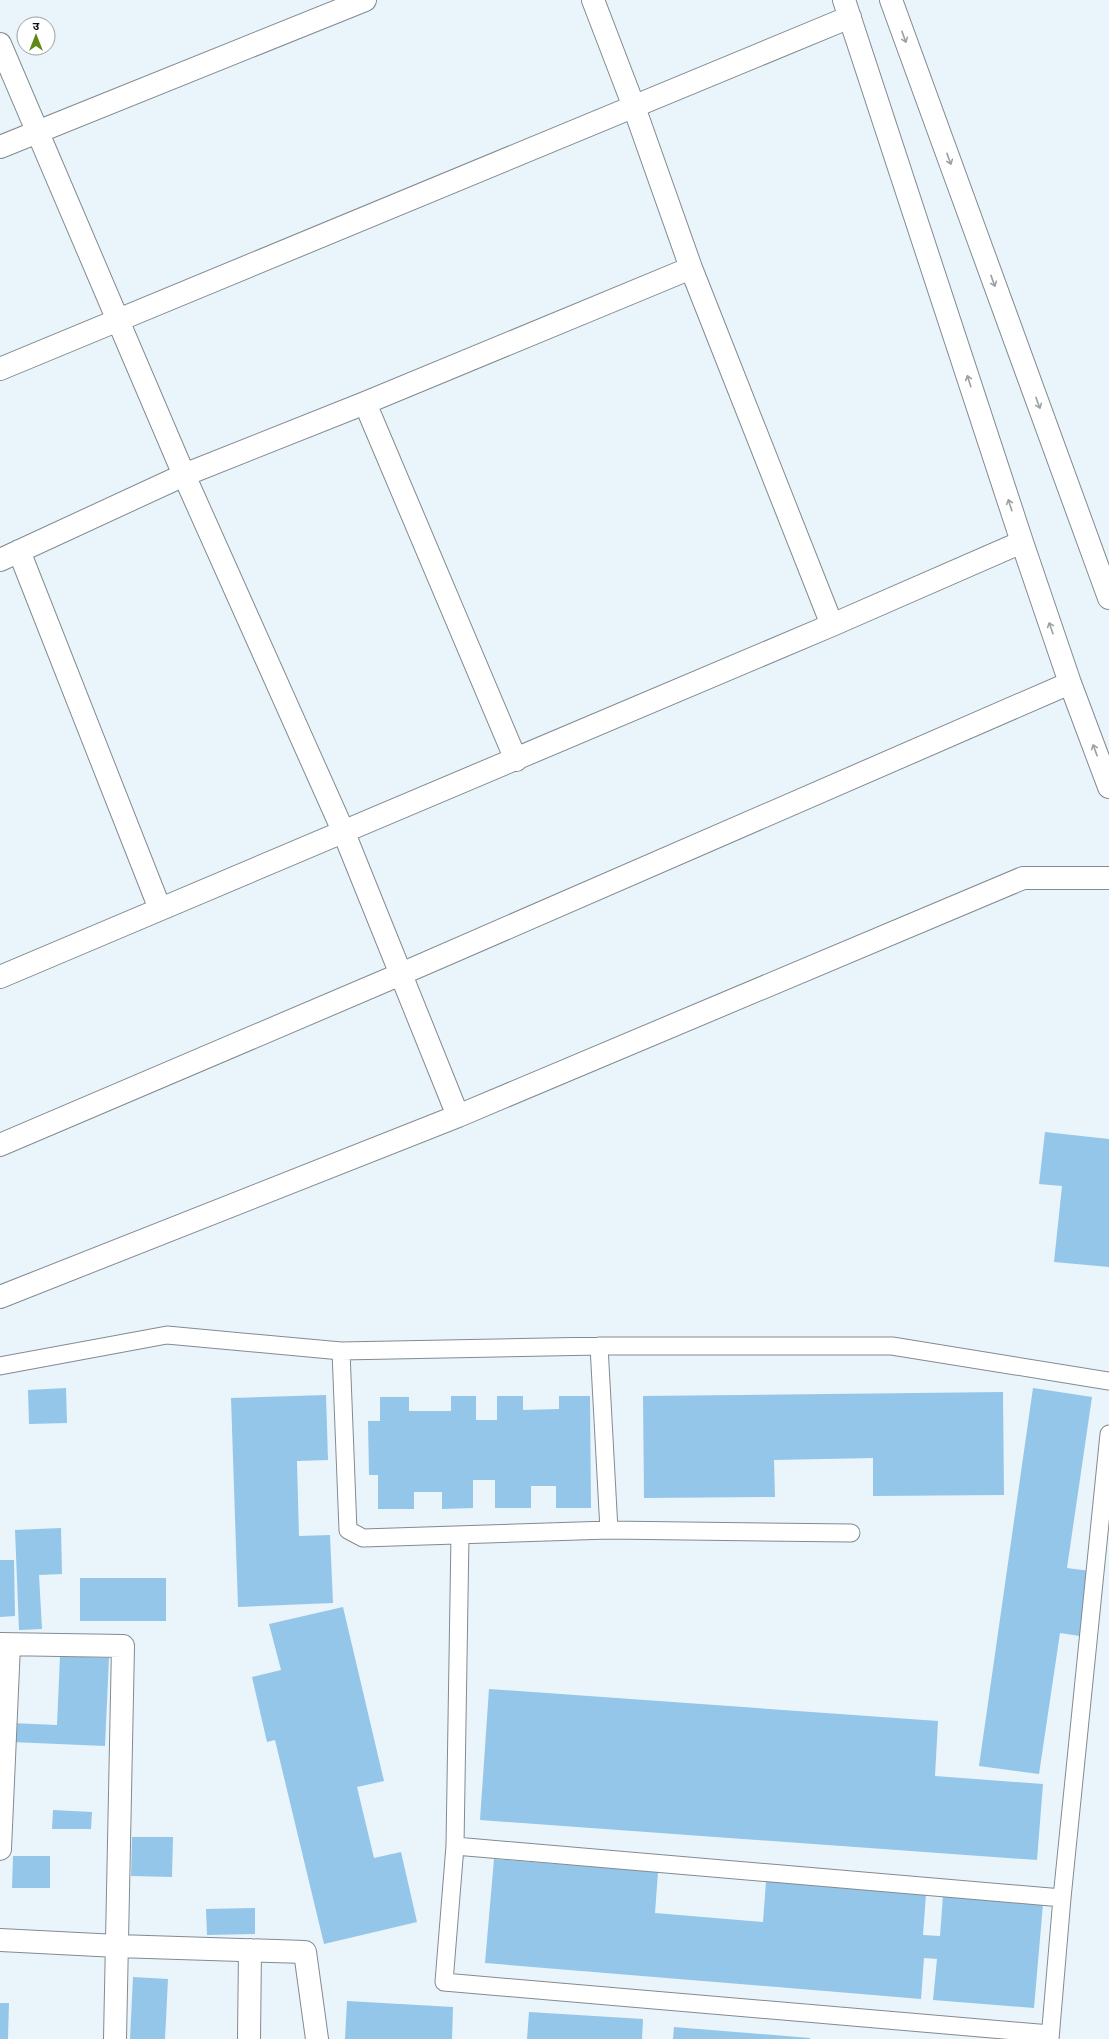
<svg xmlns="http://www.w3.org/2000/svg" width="1109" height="2039" viewBox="0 0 1109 2039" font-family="Manrope,'Noto Sans Devanagari',sans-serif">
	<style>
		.building { fill: #94c6ea }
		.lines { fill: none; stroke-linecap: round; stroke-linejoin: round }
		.lane-casing { stroke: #828b91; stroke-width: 19 }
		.street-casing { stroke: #828b91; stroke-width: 24 }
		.lane { stroke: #fff; stroke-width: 17 }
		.street { stroke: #fff; stroke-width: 22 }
		.oneway { stroke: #9e9fa0 }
	</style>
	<rect width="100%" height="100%" fill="#eaf4fb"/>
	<!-- building -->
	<path class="building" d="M1045 1132 1109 1139V1267L1054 1262 1062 1186 1039 1184Z
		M66 1388 67 1423 29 1424 28 1390Z
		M1033 1388 1092 1397 1067 1568 1090 1571 1080 1636 1060 1633 1039 1774 979 1766Z
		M1003 1392 1004 1495 873 1496V1458L774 1460 775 1497 644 1498 643 1396Z
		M326 1395 328 1460 297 1461 299 1536 330 1535 333 1603 238 1607 231 1398Z
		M451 1396H476V1420H497V1396H523V1410L559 1409V1396H590L591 1508H556V1486H531V1508H495V1480H473V1508L442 1509V1492H414V1509H378V1475H369L368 1421H380V1397H409V1411H451Z
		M61 1528 62 1574 39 1575 42 1629 19 1630 15 1530Z
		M0 1560H14L15 1616 0 1617Z
		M80 1578H166V1621H80Z
		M343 1607 384 1781 357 1787 374 1858 401 1852 417 1922 324 1944 275 1740 267 1742 252 1677 281 1670 269 1624Z
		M60 1656 109 1658 105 1746 11 1742V1723L57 1725Z
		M489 1689 938 1721 935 1776 1043 1784 1037 1860 480 1820Z
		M53 1810 92 1812 91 1829H52Z
		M132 1837H173L172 1877 131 1876Z
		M13 1856H50V1888H12Z
		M494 1859 658 1872 655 1913 763 1922 766 1881 926 1894 923 1935 940 1936 943 1895 1043 1904 1034 2008 933 2000 937 1959 924 1958 921 1999 485 1963Z
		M255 1908V1934L207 1935 206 1909Z
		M133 1977 168 1979 165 2039H130Z
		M347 2001 453 2007 452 2039H345Z
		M0 2003H9L8 2039H0Z
		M529 2012 643 2019 642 2039H527Z
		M674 2027 810 2038V2039H673Z"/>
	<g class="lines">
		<defs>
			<path id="lane" d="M599 1346 609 1530
				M341 1351 348 1530 363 1538 609 1530 851 1533
				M0 1366 167 1335 341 1351 599 1346H892L1109 1381
				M460 1535 455 1846 444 1982 1050 2034
				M455 1846 1062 1898
				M1050 2039 1062 1898 1109 1434"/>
			<path id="street" d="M593 0 634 107 691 268 832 625
				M844 0 1022 542 1070 683 1109 787
				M891 0 1109 598
				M0 44 184 475 344 833 458 1116
				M0 147 365 0
				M0 369 850 17
				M365 403 516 760
				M19 551 160 909
				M0 560 184 475 365 403 691 268
				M0 977 832 625 1022 542
				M0 1145 401 974 1070 683
				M0 1297 458 1116 1023 878H1109
				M0 1644 123 1646 115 2039
				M0 1849 9 1645
				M0 1940 117 1946 305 1952 317 2039
				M249 2039 250 1950"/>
		</defs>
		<!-- lane casing -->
		<use href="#lane" class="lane-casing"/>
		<!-- street casing -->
		<use href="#street" class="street-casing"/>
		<!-- lane -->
		<use href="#lane" class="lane"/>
		<!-- street -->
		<use href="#street" class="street"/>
	</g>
	<!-- one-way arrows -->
	<defs><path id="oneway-shaft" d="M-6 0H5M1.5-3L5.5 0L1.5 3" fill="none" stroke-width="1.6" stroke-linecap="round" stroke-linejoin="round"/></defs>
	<g class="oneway">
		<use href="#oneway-shaft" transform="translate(904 37) rotate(70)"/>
		<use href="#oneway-shaft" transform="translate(949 159) rotate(70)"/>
		<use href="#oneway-shaft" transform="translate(993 281) rotate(70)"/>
		<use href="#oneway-shaft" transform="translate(969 381) rotate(-108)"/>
		<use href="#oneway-shaft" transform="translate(1038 403) rotate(70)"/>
		<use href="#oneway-shaft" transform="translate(1010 505) rotate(-108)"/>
		<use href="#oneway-shaft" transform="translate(1051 628) rotate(-109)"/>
		<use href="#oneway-shaft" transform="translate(1095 750) rotate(-110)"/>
	</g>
	<!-- north arrow -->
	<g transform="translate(36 36)"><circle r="19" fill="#ffffff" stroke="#9e9fa0"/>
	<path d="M0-3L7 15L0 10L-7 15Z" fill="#5f8814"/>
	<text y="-6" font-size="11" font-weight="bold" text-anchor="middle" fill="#0d1012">उ</text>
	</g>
</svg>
